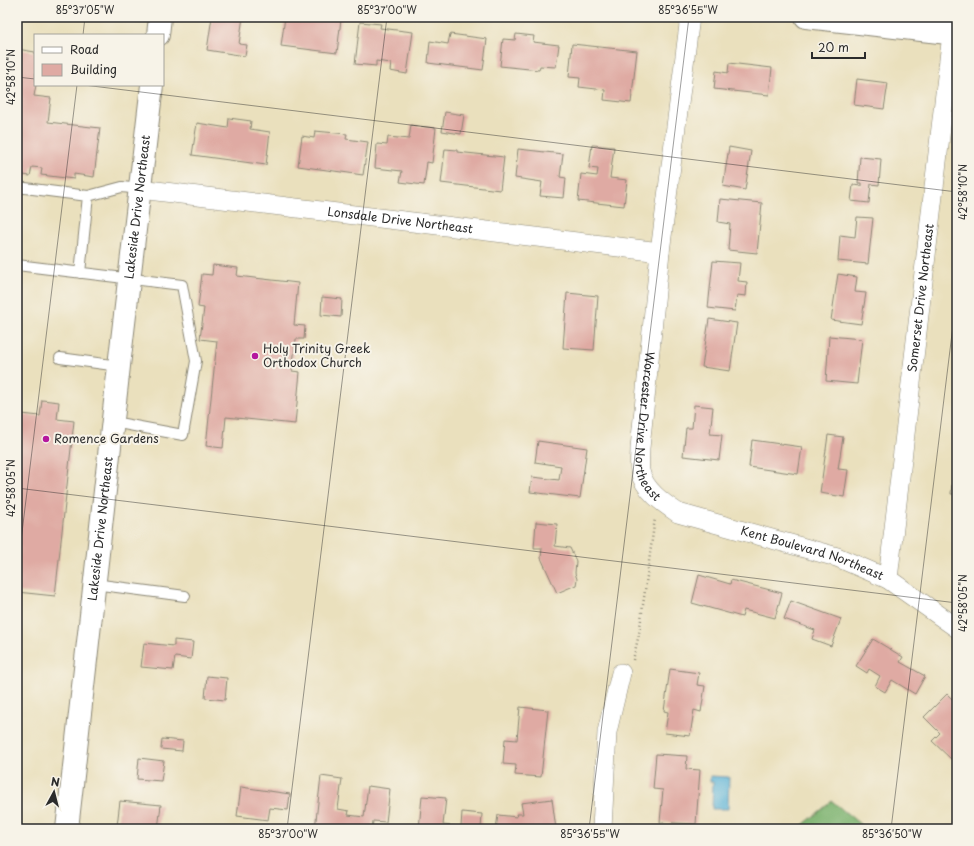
<svg xmlns="http://www.w3.org/2000/svg" width="974" height="846" viewBox="0 0 974 846" font-family="'Playpen Sans',sans-serif">
	<style>
		.forest { fill: #7cb26e; stroke: #546e4c }
		.water { fill: #5ab2d7; stroke: #426e81 }
		.building { fill: #dfaaa3 }
		.lines { fill: none; stroke-linecap: round; stroke-linejoin: round }
		.service-casing { stroke: #8a8674; stroke-width: 12 }
		.minor-casing { stroke: #8a8674; stroke-width: 20 }
		.tertiary-casing { stroke: #8a8674; stroke-width: 24 }
		.secondary-casing { stroke: #8a8674; stroke-width: 24 }
		.path { stroke: #8a8674; stroke-width: 2.5; stroke-dasharray: 1 3; stroke-linecap: butt }
		.service { stroke: #fff; stroke-width: 10 }
		.minor { stroke: #fff; stroke-width: 19 }
		.tertiary { stroke: #fff; stroke-width: 22 }
		.secondary { stroke: #fff; stroke-width: 22 }
		.ticks { fill: none; stroke: #2b2b2b; stroke-width: 1; stroke-opacity: 0.45 }
		.poi-dot { fill: #b5179e; stroke: #f7f3e8; stroke-width: 1.5 }
		.labels { text-anchor: middle; stroke-width: 4; stroke-linejoin: round; paint-order: stroke }
		.street-label { font-size: 12px; fill: #2b2b2b; stroke: #f7f3e8 }
		.poi-label { font-size: 12px; fill: #2b2b2b; stroke: #f7f3e8; text-anchor: start }
		.neatline { fill: none; stroke: #2b2b2b; stroke-width: 1.5 }
		.ticks-label { font-size: 10px; text-anchor: middle; fill: #2b2b2b }
	</style>
	<rect width="100%" height="100%" fill="#f7f3e8"/>
	<filter id="ink" filterUnits="userSpaceOnUse"><feTurbulence type="fractalNoise" baseFrequency=".025" numOctaves="2"/><feDisplacementMap in="SourceGraphic" scale="8" xChannelSelector="R" yChannelSelector="G"/><feConvolveMatrix kernelMatrix="1 2 1 2 8 2 1 2 1" color-interpolation-filters="sRGB"/></filter>
	<filter id="wash" filterUnits="userSpaceOnUse"><feTurbulence type="fractalNoise" baseFrequency=".012" numOctaves="4" result="noise"/><feDisplacementMap in="SourceGraphic" scale="16" xChannelSelector="R" yChannelSelector="G"/><feGaussianBlur stdDeviation="0.9" result="paint"/><feColorMatrix in="noise" values="0 0 0 0 0 0 0 0 0 0 0 0 0 0 0 0 0 1.4 0 .05"/><feComposite in="paint" operator="in"/></filter>
	<g filter="url(#wash)">
		<rect width="100%" height="100%" fill="#eae0bd"/>
		<!-- forest -->
		<path class="forest" d="M832 801 866 829H798Z"/>
		<!-- water -->
		<path class="water" d="M710 776 729 777 728 809H712L713 782H710Z"/>
		<g id="blocks">
			<!-- building -->
			<path class="building" d="M212 17H243L239 44 247 45 245 56 207 50Z
				M285 17H326L341 19 337 53 281 46Z
				M360 22 381 24 380 28 413 32 407 74 390 71 391 63 376 61V66L355 64Z
				M450 34 487 39 483 70 428 63 430 41 448 44Z
				M516 34 534 36 533 42 559 45 556 67 540 66 539 70 500 66 503 39 515 40Z
				M572 44 637 51 631 103 604 100 605 90 579 87 580 78 569 77Z
				M17 49 35 52 36 85 34 96 51 98 48 122 100 128 94 177 74 174V179L41 175 42 168 32 167 30 176 17 174Z
				M729 63 772 68 769 95 714 89 716 71 728 73Z
				M857 79 888 83 884 109 854 105Z
				M445 112 464 115 461 134 442 131Z
				M229 118 251 121 250 129 270 132 266 165 192 155 197 123 228 128Z
				M411 125 436 128 432 163 427 162 424 185 400 182 402 171 375 168 377 144 387 145 388 137 409 139Z
				M315 131 347 134 346 139 368 142 363 175 298 166 302 136 314 138Z
				M592 145 614 147 610 178 627 180 624 206 578 201 581 174 597 176 598 169 589 168Z
				M729 147 751 151 745 190 723 186Z
				M445 149 457 150V152L504 157 500 190 441 183Z
				M518 149 563 154 560 177 566 178 564 198 540 196 542 182 515 178Z
				M860 157 881 159 879 185 871 184 869 203 851 201 853 185 862 186V183H858Z
				M720 199 762 203 757 253 728 250 730 224 718 222Z
				M857 217 873 218 868 264 838 261 840 235 855 237Z
				M713 261 740 263 738 281 747 282 746 296 737 295 735 311 708 308Z
				M213 265 238 268 237 276 298 283 294 325 305 326 304 339H296L292 371 300 372 295 424 226 417 223 448 206 446 217 341 200 339 204 308 198 307 202 274 212 275Z
				M838 274 857 277 855 292 866 293 861 324 831 320Z
				M567 293 598 296 594 350 563 348Z
				M322 297 342 299 341 317 321 315Z
				M709 319 737 323 730 371 702 367Z
				M829 336 862 339 857 384 826 381Z
				M42 400 59 402 57 419 74 421 55 596 17 592V420H21L22 414 40 416Z
				M694 405 713 407 710 434 722 435 719 460 683 456 686 428H692Z
				M828 435 843 437 838 469 848 470 844 497 820 493Z
				M752 440 802 447 798 474 749 467Z
				M538 441 587 448 580 498 530 492 532 477 559 480 561 466 535 462Z
				M952 484H957V494H951Z
				M536 522 557 524 555 546 570 548 576 561 575 573 577 579 576 585 557 593 541 558 542 548H534Z
				M699 575 730 584 731 580 782 593 775 618 744 610 742 617 692 603Z
				M791 601 841 619 831 646 812 639 815 630 784 619Z
				M873 639 903 657 900 662 925 676 915 694 892 680 885 692 875 686 880 676 869 669 867 673 856 666Z
				M174 640 193 642 191 659 175 657 173 670 141 667 144 643 174 646Z
				M670 669 699 673 697 685 705 686 701 712 694 710 690 736 665 733 668 712 664 711Z
				M207 676 227 678 225 700 205 698Z
				M947 694 957 704V753L951 759 932 741 940 733 924 717Z
				M520 707 548 710 541 777 515 775 516 765 503 764 505 739 517 740Z
				M162 739 183 741 182 751 161 749Z
				M656 754 687 756 686 769 700 770 696 824 660 822 663 790 653 789Z
				M139 758 164 761 161 781 137 779Z
				M321 776 342 779 338 809 349 811 348 815 364 817 368 786 390 789 386 822 373 821 372 829H315Z
				M241 787 290 794 288 810 270 808 268 820 237 816Z
				M422 796 446 798 443 825 461 827 462 812 482 814 481 829H419Z
				M552 799 556 829H496L498 815 517 817 516 814H523L521 803Z
				M120 801 161 805 158 829H142L117 826Z"/>
		</g>
	</g>
	<g filter="url(#ink)">
		<use href="#blocks" fill-opacity="0" stroke="#8a8674" stroke-width="1"/>
		<g class="lines">
			<defs>
				<path id="service" d="M17 187 88 196 122 187 140 189
					M17 265 182 285 196 361 183 435 113 422
					M80 273 88 196
					M60 358 119 366
					M94 584 185 596"/>
				<g id="minor">
					<path id="s1" d="M690 17 660 252 640 448C640 455 639 464 640 471 644 490 663 503 678 513L837 557 888 579 957 628"/>
					<path id="s2" d="M140 189 660 252"/>
					<path id="s3" d="M888 579 954 17"/>
					<path d="M602 829 607 732 621 673"/>
				</g>
				<g id="tertiary">
					<path d="M158 35 160 17"/>
					<path id="s4" d="M67 829 119 366 152 85"/>
				</g>
				<path id="secondary" d="M806 17 957 34"/>
			</defs>
			<!-- service casing -->
			<use href="#service" class="service-casing"/>
			<!-- minor casing -->
			<use href="#minor" class="minor-casing"/>
			<!-- tertiary casing -->
			<use href="#tertiary" class="tertiary-casing"/>
			<!-- secondary casing -->
			<use href="#secondary" class="secondary-casing"/>
			<!-- path -->
			<path class="path" d="M633 660 639 634 655 518"/>
			<!-- service -->
			<use href="#service" class="service"/>
			<!-- minor -->
			<use href="#minor" class="minor"/>
			<!-- tertiary -->
			<use href="#tertiary" class="tertiary"/>
			<!-- secondary -->
			<use href="#secondary" class="secondary"/>
		</g>
	</g>
	<!-- ticks -->
	<path class="ticks" d="M83 35 85 17M17 77 35 79M84 85 957 192M17 488 957 603M17 573 77 85M287 829 387 17M589 829 689 17M891 829 957 293"/>
	<!-- markers -->
	<g class="poi-dot">
		<circle cx="255" cy="356" r="4"/>
		<circle cx="46" cy="439" r="4"/>
	</g>
	<g class="labels">
		<!-- street labels -->
		<g class="street-label">
			<text dy="4" stroke="none"><textPath href="#s4" startOffset="626">Lakeside Drive Northeast</textPath></text>
			<text dy="4" stroke="none"><textPath href="#s2" startOffset="262">Lonsdale Drive Northeast</textPath></text>
			<text dy="4" stroke="none"><textPath href="#s3" startOffset="283">Somerset Drive Northeast</textPath></text>
			<text dy="4" stroke="none"><textPath href="#s1" startOffset="414">Worcester Drive Northeast</textPath></text>
			<text dy="4" stroke="none"><textPath href="#s4" startOffset="302">Lakeside Drive Northeast</textPath></text>
			<text dy="4" stroke="none"><textPath href="#s1" startOffset="655">Kent Boulevard Northeast</textPath></text>
		</g>
		<!-- poi labels -->
		<g class="poi-label">
			<text x="263" y="353">Holy Trinity Greek<tspan x="263" dy="14">Orthodox Church</tspan></text>
			<text x="54" y="443">Romence Gardens</text>
		</g>
	</g>
	<!-- margin -->
	<rect width="974" height="846" fill="none" stroke="#f7f3e8" stroke-width="44"/>
	<!-- legend -->
	<rect x="34" y="34" width="130" height="52" fill="#f7f3e8" stroke="#a5a39c"/>
	<rect x="42" y="47" width="20" height="6" fill="#ffffff" stroke="#a5a39c"/>
	<text x="70" y="54" font-size="12" fill="#2b2b2b">Road</text>
	<rect x="42" y="64" width="20" height="12" fill="#dfaaa3" stroke="#a5a39c"/>
	<text x="70" y="74" font-size="12" fill="#2b2b2b">Building</text>
	<!-- north arrow -->
	<g transform="translate(54 792) rotate(7)" stroke="#f7f3e8" stroke-width="3" paint-order="stroke">
	<path d="M0-3L7 15L0 10L-7 15Z" fill="#2b2b2b"/>
	<text y="-6" font-size="11" font-weight="bold" text-anchor="middle" fill="#2b2b2b">N</text>
	</g>
	<!-- scale -->
	<path d="M812 52v6h53v-6" fill="none" stroke="#2b2b2b" stroke-width="2"/>
	<text x="818" y="52" font-size="12" fill="#2b2b2b" stroke="#f7f3e8" stroke-width="3" paint-order="stroke">20 m</text>
	<rect x="22" y="22" width="930" height="802" class="neatline"/>
	<g class="ticks-label">
		<text x="85" y="14">85°37'05"W</text>
		<text x="387" y="14">85°37'00"W</text>
		<text x="688" y="14">85°36'55"W</text>
		<text transform="translate(11 77) rotate(-90)" y="4">42°58'10"N</text>
		<text transform="translate(963 192) rotate(-90)" y="4">42°58'10"N</text>
		<text transform="translate(11 488) rotate(-90)" y="4">42°58'05"N</text>
		<text transform="translate(963 603) rotate(-90)" y="4">42°58'05"N</text>
		<text x="288" y="838">85°37'00"W</text>
		<text x="590" y="838">85°36'55"W</text>
		<text x="892" y="838">85°36'50"W</text>
	</g>
</svg>
